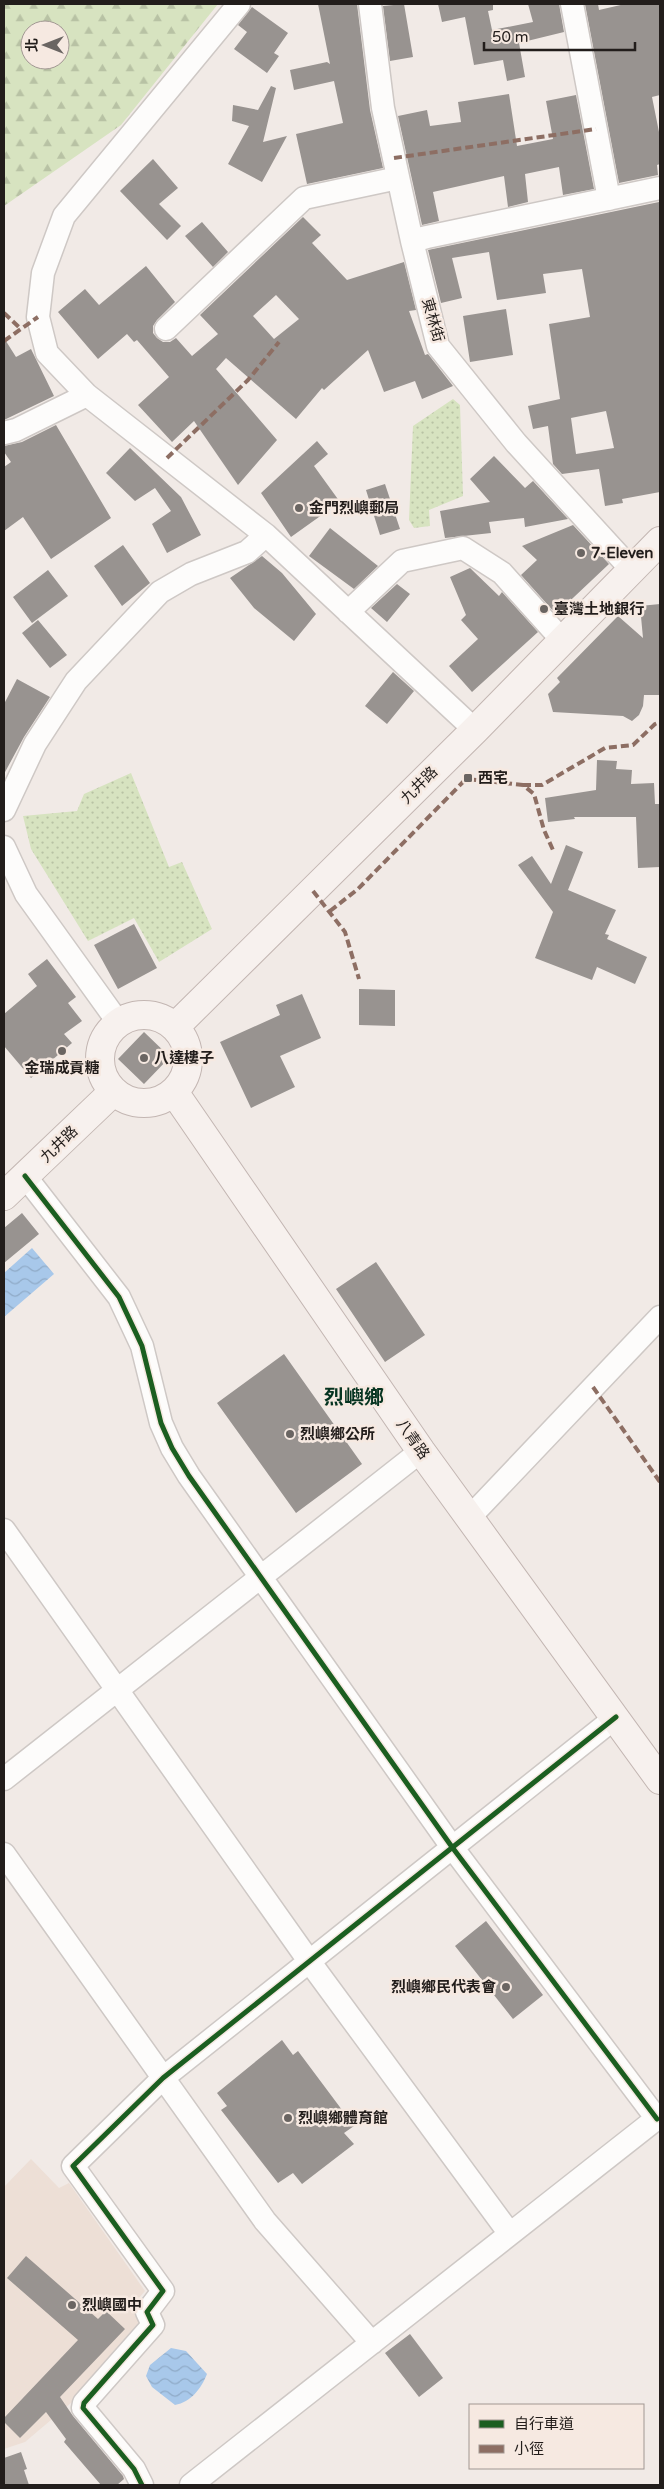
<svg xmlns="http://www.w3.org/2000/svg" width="664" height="2489" viewBox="0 0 664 2489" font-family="'Varela Round','Noto Sans TC',sans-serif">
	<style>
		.built { fill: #eddfd6 }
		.forest { fill: url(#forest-firs); fill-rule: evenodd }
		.garden { fill: url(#garden-dots) }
		.water { fill: url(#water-waves) }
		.building { fill: #989390; fill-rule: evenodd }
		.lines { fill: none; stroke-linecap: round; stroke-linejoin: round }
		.minor-casing { stroke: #cec8c5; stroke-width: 25 }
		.major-casing { stroke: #c3b6b2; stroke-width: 30 }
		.minor { stroke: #fdfcfb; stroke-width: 22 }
		.major { stroke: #f7f1ee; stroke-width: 28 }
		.quiet { stroke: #8d6e63; stroke-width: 4; stroke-dasharray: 8 4; stroke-linecap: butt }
		.cycleway-casing { stroke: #f6e9e1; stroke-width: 8 }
		.cycleway { stroke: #1b5e20; stroke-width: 5 }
		.poi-dot { fill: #6a6562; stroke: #f6e9e1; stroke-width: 2 }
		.labels { text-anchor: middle; stroke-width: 5; stroke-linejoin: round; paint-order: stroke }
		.street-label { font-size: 15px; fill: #221d1b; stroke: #f6e9e1 }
		.poi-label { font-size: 15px; font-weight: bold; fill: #221d1b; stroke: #f6e9e1; text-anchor: start }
		.district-label { font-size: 20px; font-weight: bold; fill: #053320; stroke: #f6e9e1 }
	</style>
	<defs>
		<pattern id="forest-firs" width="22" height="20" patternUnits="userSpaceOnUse" patternTransform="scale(1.25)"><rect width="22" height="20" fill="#d7e3c0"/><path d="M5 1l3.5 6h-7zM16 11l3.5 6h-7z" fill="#b8c2a4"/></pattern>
		<pattern id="garden-dots" width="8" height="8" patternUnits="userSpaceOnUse" patternTransform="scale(1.25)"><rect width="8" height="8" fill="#d7e3c0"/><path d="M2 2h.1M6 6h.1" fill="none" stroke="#b8c2a4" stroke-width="1.8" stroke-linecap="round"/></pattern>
		<pattern id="water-waves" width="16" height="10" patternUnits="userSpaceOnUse" patternTransform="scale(1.25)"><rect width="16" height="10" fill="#a8c8ea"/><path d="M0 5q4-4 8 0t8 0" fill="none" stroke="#90abc8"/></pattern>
	</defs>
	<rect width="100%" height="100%" fill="#f1eae6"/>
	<!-- built -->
	<path class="built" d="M31 2159 59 2188 69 2183 145 2291 138 2299 144 2322 78 2397 25 2442 4 2449V2187Z"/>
	<!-- forest -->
	<path class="forest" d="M4 4H218L121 125 4 206ZM30 30H60V60H30Z"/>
	<!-- garden -->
	<path class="garden" d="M453 399 460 405 463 496 429 510 430 526 414 528 409 520 413 426Z
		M131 773 169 867 182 862 212 929 159 962 134 918 88 941 31 849 23 816 77 811 84 794Z"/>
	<!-- water -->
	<path class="water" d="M32 1248 54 1274 4 1317V1273Z
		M171 2348 186 2351 207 2374C201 2389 191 2402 175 2405L152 2387 146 2376 150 2365Z"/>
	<!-- building -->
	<path class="building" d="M318 4H357L370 110 383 168 307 184 296 134 343 123 334 81 294 90 290 70 327 62 330 64Z
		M404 4 413 57 390 61 383 6Z
		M438 4H493V10L488 11 492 30 533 22 528 4H559L564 32 519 43 525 77 507 81 503 60 474 65 465 17 442 22Z
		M585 4H598L599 10 625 4H660V95L652 97 660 137V164L657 165 658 175 619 183Z
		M252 7 288 33 274 53 279 56 267 73 234 49 247 32 238 25Z
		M271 86 276 88 263 142 287 136 262 182 228 164 249 126 232 121 233 105 258 110Z
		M509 94 517 146 553 139 546 101 576 95 594 189 563 195 559 167 525 174 528 202 508 207 504 176 433 192 439 221 422 225 398 116 427 110 430 126 461 122 458 102Z
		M153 159 178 188 159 204 181 226 167 240 120 191Z
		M659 202 660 492 622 499 623 503 605 506 599 469 562 474 553 464 548 426 533 429 528 406 560 399 549 324 590 317 582 269 543 274 546 293 497 300 489 252 452 258 462 298 441 303 428 250ZM606 411 614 448 576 454 571 418Z
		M303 217 321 235 312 243 347 280 404 262 416 310 409 311 425 355 428 354 453 386 422 399 415 381 384 392 368 350 324 390 322 388 296 419 226 358 216 369 277 440 238 485 194 421 172 442 138 405 169 377 137 340 134 342 127 334 98 359 58 312 85 289 99 305 146 266 175 302 157 320 153 326V333L157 338 163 342H170L176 338 192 356 218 334 200 315ZM276 295 299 319 274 339 253 316Z
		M202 222 228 252 213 267 185 236Z
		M506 309 513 355 470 362 463 316Z
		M4 338 16 357 31 349 54 396 4 420Z
		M56 425 111 518 51 559 23 517 4 531V467L11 462 4 452V446L22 442Z
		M317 441 328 454 314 466 340 502 291 537 261 493Z
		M130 448 181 497 201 535 167 553 152 524 171 511 155 488 135 501 106 473Z
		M494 456 525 488 533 481 568 519 525 527 524 518 489 522 491 533 445 538 440 511 490 502 470 479Z
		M385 484 400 529 380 535 366 490Z
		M573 525 609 564 556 614 521 575 537 560 522 546Z
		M330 528 378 566 354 589 309 556Z
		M123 545 150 583 122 606 94 566Z
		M262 556 282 573 316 614 294 641 254 608 230 578Z
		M470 568 499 596 502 592 538 632 472 692 449 666 478 639 461 620 466 615 450 577Z
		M48 570 68 596 32 623 13 597Z
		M397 584 410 594 387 622 371 608Z
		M660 604V695H644L643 706 639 715 632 721 623 716 553 712 548 694 560 682 557 678 618 616 643 638 640 606Z
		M38 620 67 655 50 668 22 633Z
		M393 672 414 691 387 724 365 706Z
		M17 679 50 697 24 737 4 774V704Z
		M597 760 617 761 616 769 632 770 631 784 654 783 655 804H660V867L638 868 636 817H574L575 819 548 822 545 798 596 790Z
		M566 845 583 852 568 890 616 910 605 934 609 935 607 939 647 957 635 984 597 967 592 980 535 958 553 912 518 865 532 856 551 884Z
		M134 924 157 968 118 989 94 945Z
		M47 959 76 997 68 1003 82 1021 64 1034 72 1043 31 1078 4 1046V1014L37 986 28 974Z
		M359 989 395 990V1026L359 1025Z
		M302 994 321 1038 280 1056 295 1087 251 1108 220 1042 280 1015 276 1005Z
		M144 1032 170 1057 144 1084 118 1059Z
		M22 1213 39 1234 4 1263V1228Z
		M376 1262 425 1335 385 1362 336 1289Z
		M284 1354 362 1464 296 1513 217 1403Z
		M486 1921 543 1995 513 2019 455 1946Z
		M282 2040 293 2055 298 2051 354 2126 344 2133 354 2144 302 2184 293 2173 278 2183 221 2110 227 2106 217 2093Z
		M26 2256 98 2319 106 2311 125 2329 60 2397 73 2416 123 2476 124 2479 117 2485H101L64 2442 66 2439 46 2412 20 2438 4 2422V2418L78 2340 7 2278Z
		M410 2334 443 2378 419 2397 385 2353Z
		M21 2452 27 2469 24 2470 29 2485H4V2458Z"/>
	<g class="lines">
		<defs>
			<path id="minor" d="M239 4 64 216 43 273 38 317 47 353 87 395 266 535 475 730
				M370 4 383 108 412 241 438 346 516 443 632 570
				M572 4 609 199
				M412 241 427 237 660 188
				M166 329 304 198 398 178
				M4 433 16 430 87 395
				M348 612 402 561 463 548 502 573 563 641
				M4 810 35 744 76 681 160 592 191 574 247 552 266 535
				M4 847 26 894 118 1022
				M25 1176 119 1297 142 1346 161 1423 172 1448 189 1476 452 1847 657 2119
				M469 1518 660 1317
				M4 1530 309 1961 510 2234
				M4 1779 421 1451
				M4 1854 265 2221 372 2343
				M142 2485 134 2469 83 2408 84 2403 153 2325 147 2312 163 2291 73 2166 163 2078 616 1717
				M191 2485 660 2116"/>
			<path id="major" d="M100 1059a44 44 0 1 1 88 0a44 44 0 1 1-88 0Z
				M175 1027 475 730 660 541
				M174 1092 421 1451 660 1780
				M4 1196 114 1091"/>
		</defs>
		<!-- minor casing -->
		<use href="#minor" class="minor-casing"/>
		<!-- major casing -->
		<use href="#major" class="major-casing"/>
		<!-- minor -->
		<use href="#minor" class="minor"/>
		<!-- major -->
		<use href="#major" class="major"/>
		<!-- quiet -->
		<path class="quiet" d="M394 158 596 129
			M4 313 21 329
			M4 341 38 317
			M167 458 248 380 279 342
			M523 785H542L605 748 633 745 655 724 660 722
			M313 891 345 932 359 979
			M330 911 358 889 466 779 523 785 534 794 544 830 553 850
			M593 1387 660 1482"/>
		<defs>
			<path id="cycleway" d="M25 1176 119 1297 142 1346 161 1423 172 1448 189 1476 452 1847 657 2119
				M142 2485 134 2469 83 2408 84 2403 153 2325 147 2312 163 2291 73 2166 163 2078 616 1717"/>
		</defs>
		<!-- cycleway casing -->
		<use href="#cycleway" class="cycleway-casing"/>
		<!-- cycleway -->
		<use href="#cycleway" class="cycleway"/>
	</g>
	<!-- markers -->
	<g class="poi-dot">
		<circle cx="299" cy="508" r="5"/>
		<circle cx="581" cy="553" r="5"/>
		<circle cx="544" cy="609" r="5"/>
		<rect x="463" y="773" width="10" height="10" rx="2.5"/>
		<circle cx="62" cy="1051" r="5"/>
		<circle cx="144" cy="1058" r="5"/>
		<circle cx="290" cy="1434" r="5"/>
		<circle cx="506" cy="1987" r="5"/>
		<circle cx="288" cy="2118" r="5"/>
		<circle cx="72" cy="2305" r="5"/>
	</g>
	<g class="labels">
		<!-- street labels -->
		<g class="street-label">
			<text transform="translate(433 320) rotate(74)" y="5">東林街</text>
			<text transform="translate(419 785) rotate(-45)" y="5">九井路</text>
			<text transform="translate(59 1144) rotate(-44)" y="5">九井路</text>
			<text transform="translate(413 1439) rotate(55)" y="5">八青路</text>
		</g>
		<!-- poi labels -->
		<g class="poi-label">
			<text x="309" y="513">金門烈嶼郵局</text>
			<text x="591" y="558">7-Eleven</text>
			<text x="554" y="614">臺灣土地銀行</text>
			<text x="478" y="783">西宅</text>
			<text x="154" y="1063">八達樓子</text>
			<text x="62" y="1073" text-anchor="middle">金瑞成貢糖</text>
			<text x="300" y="1439">烈嶼鄉公所</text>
			<text x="496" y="1992" text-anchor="end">烈嶼鄉民代表會</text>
			<text x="298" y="2123">烈嶼鄉體育館</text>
			<text x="82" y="2310">烈嶼國中</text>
		</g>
		<!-- district labels -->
		<g class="district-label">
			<text x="354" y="1404">烈嶼鄉</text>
		</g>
	</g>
	<!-- border -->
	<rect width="664" height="2489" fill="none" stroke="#221d1b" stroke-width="10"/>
	<!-- legend -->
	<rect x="469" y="2404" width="175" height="65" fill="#f6e9e1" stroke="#a19792"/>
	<rect x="479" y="2420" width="25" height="8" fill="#1b5e20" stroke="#a19792"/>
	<text x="514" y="2429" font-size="15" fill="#221d1b">自行車道</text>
	<rect x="479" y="2445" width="25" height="8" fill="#8d6e63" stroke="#a19792"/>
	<text x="514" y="2454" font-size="15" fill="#221d1b">小徑</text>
	<!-- north arrow -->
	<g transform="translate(45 45) rotate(270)"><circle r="24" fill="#f6e9e1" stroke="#a19792"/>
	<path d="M0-4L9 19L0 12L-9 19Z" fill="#6a6562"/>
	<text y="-8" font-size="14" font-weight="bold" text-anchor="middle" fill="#221d1b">北</text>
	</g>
	<!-- scale -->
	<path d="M484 42v8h151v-8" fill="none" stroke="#221d1b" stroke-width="2.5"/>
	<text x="492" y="42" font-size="15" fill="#221d1b" stroke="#f6e9e1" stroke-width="4" paint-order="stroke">50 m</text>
</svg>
